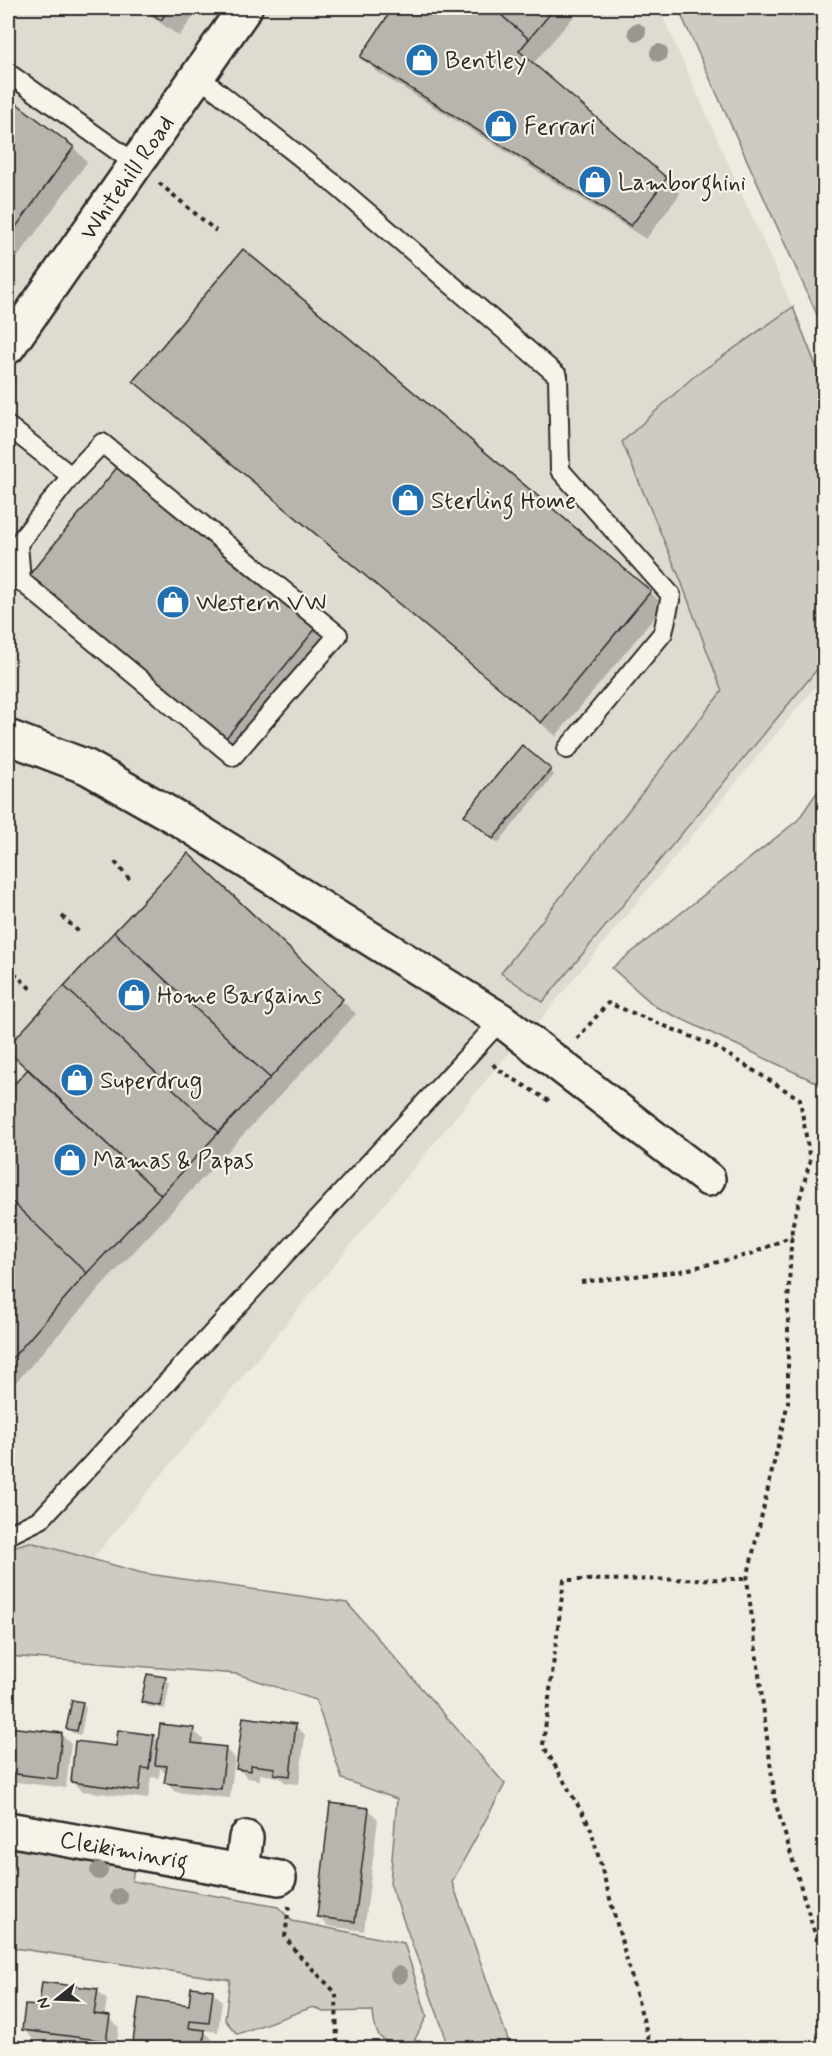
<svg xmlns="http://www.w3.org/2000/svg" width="832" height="2056" viewBox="0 0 832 2056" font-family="Mynerve,sans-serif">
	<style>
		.built { fill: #dedbd1 }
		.green { fill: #cfcbc2; stroke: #7d7b76; stroke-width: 1.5 }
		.shadow { fill: #0003 }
		.building { fill: #b8b5ae; stroke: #2b2b2b; stroke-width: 1.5 }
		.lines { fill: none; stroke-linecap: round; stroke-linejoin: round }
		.lane-casing { stroke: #2b2b2b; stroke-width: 22 }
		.street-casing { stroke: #2b2b2b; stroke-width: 38 }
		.path { stroke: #2b2b2b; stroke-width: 4; stroke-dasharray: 4.5 4.5; stroke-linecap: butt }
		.lane { stroke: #f7f3e8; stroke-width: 18 }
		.street { stroke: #f7f3e8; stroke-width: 33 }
		.tree { fill: #9a9791 }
		.labels { text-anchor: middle; stroke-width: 4.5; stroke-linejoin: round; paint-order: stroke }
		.poi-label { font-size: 24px; fill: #2b2b2b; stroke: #f7f3e8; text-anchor: start }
		.street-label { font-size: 24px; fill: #2b2b2b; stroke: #f7f3e8 }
	</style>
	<rect width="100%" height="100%" fill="#efebe0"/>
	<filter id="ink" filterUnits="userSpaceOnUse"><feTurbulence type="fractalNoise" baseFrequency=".0167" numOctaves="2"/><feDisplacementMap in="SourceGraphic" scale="12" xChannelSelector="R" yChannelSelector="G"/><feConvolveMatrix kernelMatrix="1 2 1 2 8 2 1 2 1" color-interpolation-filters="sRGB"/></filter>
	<g filter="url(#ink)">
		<!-- built -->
		<path class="built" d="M8 8H659L824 378V676L545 1014 496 1068 76 1579 8 1586Z"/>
		<!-- green -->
		<path class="green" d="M678 8H824V330Z
			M793 307 824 387V661L543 1002 501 973 722 691 681 581 622 442 692 378Z
			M824 782V1086L656 1007 612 968 798 820Z
			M30 1542 142 1573 347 1603 505 1784 452 1882 511 2048H446L444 2032 390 1883 397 1799 342 1779 316 1700 237 1674 8 1656V1548Z
			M8 1836 135 1858 132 1881 278 1907 292 1921 404 1943 427 2016 411 2047C383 2041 375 2043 373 2011L323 2012 313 2007 237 2034 225 2020 230 1980 8 1947Z"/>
		<!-- shadow -->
		<path class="shadow" d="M139 8H200L179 36Z
			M395 8H581L532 65 680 194 646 239 376 71 362 57Z
			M8 99 74 148 87 162 15 261 8 256Z
			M135 381 650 592 664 606 556 736 149 395Z
			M120 467 315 630 329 644 241 751 45 589 31 575Z
			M550 770 554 775 498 843 470 820Z
			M188 856 356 1014 101 1287 8 1391V1093L29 1070 8 1048Z
			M165 1679 170 1683 165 1709 147 1706 143 1701Z
			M82 1703 86 1708 81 1735 72 1733 68 1728Z
			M295 1725 305 1735 299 1784 286 1783 279 1777 260 1774V1780L248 1778 238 1769Z
			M8 1728 62 1735 71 1744 66 1788 8 1781Z
			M193 1730 203 1739 202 1746 225 1749 235 1758 230 1798 175 1792 166 1782 167 1775 160 1768 159 1778 151 1777 148 1799 82 1791 72 1782 118 1748 153 1736 160 1743Z
			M368 1809 378 1819 364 1931 328 1926 318 1917Z
			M97 1991 107 2000 104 2017 109 2018 119 2027 116 2048 33 2039 24 2029 40 2008Z
			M212 1991 222 2001 218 2032 203 2030 214 2041 213 2048H141L134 2042Z"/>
		<!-- building -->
		<path class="building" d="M144 8H170L161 20Z
			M393 8H493L529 39 519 51 667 178 631 226 360 57Z
			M493 8H555L529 39Z
			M8 97 74 147 8 238Z
			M243 249 651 591 541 723 133 381Z
			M119 465 316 628 226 738 29 575Z
			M522 745 551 769 493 839 464 815Z
			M188 853 343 999 270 1078 114 932Z
			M114 932 270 1078 219 1132 64 986Z
			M64 986 219 1132 161 1195 8 1051V1046Z
			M28 1069 161 1195 87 1273 8 1198V1091Z
			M8 1198 87 1273 8 1363Z
			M147 1674 166 1677 160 1706 141 1702Z
			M72 1700 83 1702 77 1731 66 1729Z
			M243 1717 296 1724 290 1776 274 1774 275 1768 251 1765V1771L236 1769Z
			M160 1724 194 1728 192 1743 226 1747 221 1789 164 1783 167 1766 155 1765Z
			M8 1727 62 1733 57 1779 8 1773Z
			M118 1730 154 1735 149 1769 142 1768 139 1791 71 1782 75 1741 116 1746Z
			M330 1803 369 1808 355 1922 317 1917Z
			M42 1982 98 1989 94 2014 110 2016 106 2041 22 2030 25 2005 39 2006Z
			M191 1987 213 1990 209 2023 190 2021 189 2028 205 2030 203 2048H180L133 2042 139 1998 189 2005Z"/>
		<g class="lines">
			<defs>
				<path id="lane" d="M8 73 136 164
					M198 76 338 187 558 376 560 470 671 595 663 633 567 749
					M8 426 71 476
					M102 443 338 635 233 756 21 581 18 544 71 476Z
					M8 1535 41 1519 501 1020"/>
				<g id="street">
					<path id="s1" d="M8 347 245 8"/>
					<path d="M8 737 87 767 182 821 501 1020 708 1179"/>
					<path id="s2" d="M8 1829 279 1878"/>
					<path d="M242 1871 246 1838"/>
				</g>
			</defs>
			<!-- lane casing -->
			<use href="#lane" class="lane-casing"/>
			<!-- street casing -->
			<use href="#street" class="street-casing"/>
			<!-- path -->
			<path class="path" d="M159 183 216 231
				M8 388 14 379
				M115 862 130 880
				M62 916 81 934
				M14 973 31 989
				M577 1039 608 1003 712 1045 800 1099 810 1161 792 1227 788 1304V1402L747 1579 775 1801 824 1964
				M493 1064 496 1068 549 1101
				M581 1282 681 1271 751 1254 792 1236
				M289 1906 285 1937 297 1953 336 1993 337 2048
				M651 2048 590 1826 543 1745 564 1580 747 1579"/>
			<!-- lane -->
			<use href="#lane" class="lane"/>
			<!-- street -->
			<use href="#street" class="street"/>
		</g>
		<!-- trees -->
		<g class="tree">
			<circle cx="637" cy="32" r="9"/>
			<circle cx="659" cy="53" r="9"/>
			<circle cx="99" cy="1871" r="9"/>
			<circle cx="119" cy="1897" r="9"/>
			<circle cx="399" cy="1975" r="9"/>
		</g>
	</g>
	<!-- icons -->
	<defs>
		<symbol id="shop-disc" viewBox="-11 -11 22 22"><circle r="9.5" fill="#1f6fb2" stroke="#f7f3e8"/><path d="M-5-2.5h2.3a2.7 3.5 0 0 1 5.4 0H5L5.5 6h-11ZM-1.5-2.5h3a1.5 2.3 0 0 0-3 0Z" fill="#fff"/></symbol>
	</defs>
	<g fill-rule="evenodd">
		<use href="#shop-disc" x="403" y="41" width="38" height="38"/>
		<use href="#shop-disc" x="482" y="107" width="38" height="38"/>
		<use href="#shop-disc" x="576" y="163" width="38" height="38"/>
		<use href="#shop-disc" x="389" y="481" width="38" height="38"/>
		<use href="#shop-disc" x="154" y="583" width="38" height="38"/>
		<use href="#shop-disc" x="115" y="976" width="38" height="38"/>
		<use href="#shop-disc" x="58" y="1061" width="38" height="38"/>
		<use href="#shop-disc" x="51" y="1141" width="38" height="38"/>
	</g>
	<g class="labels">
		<!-- poi labels -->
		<g class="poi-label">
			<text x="445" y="68">Bentley</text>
			<text x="524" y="134">Ferrari</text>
			<text x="618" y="190">Lamborghini</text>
			<text x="431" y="508">Sterling Home</text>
			<text x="196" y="610">Western VW</text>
			<text x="157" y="1003">Home Bargains</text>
			<text x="100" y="1088">Superdrug</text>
			<text x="93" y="1168">Mamas &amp; Papas</text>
		</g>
		<!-- street labels -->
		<g class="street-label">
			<text dy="8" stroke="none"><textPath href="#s1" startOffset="207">Whitehill Road</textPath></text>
			<text dy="8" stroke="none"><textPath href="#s2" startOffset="118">Cleikiminrig</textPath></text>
		</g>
	</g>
	<!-- margin -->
	<rect width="832" height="2056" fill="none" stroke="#f7f3e8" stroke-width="30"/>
	<rect x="15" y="15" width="802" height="2026" fill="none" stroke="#2b2b2b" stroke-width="2" filter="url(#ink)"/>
	<!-- north arrow -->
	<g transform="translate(57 1999) rotate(252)" stroke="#f7f3e8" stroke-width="4.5" paint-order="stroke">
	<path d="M0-4.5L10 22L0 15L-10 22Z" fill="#2b2b2b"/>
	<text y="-9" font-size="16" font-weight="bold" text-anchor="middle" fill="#2b2b2b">N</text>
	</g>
</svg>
